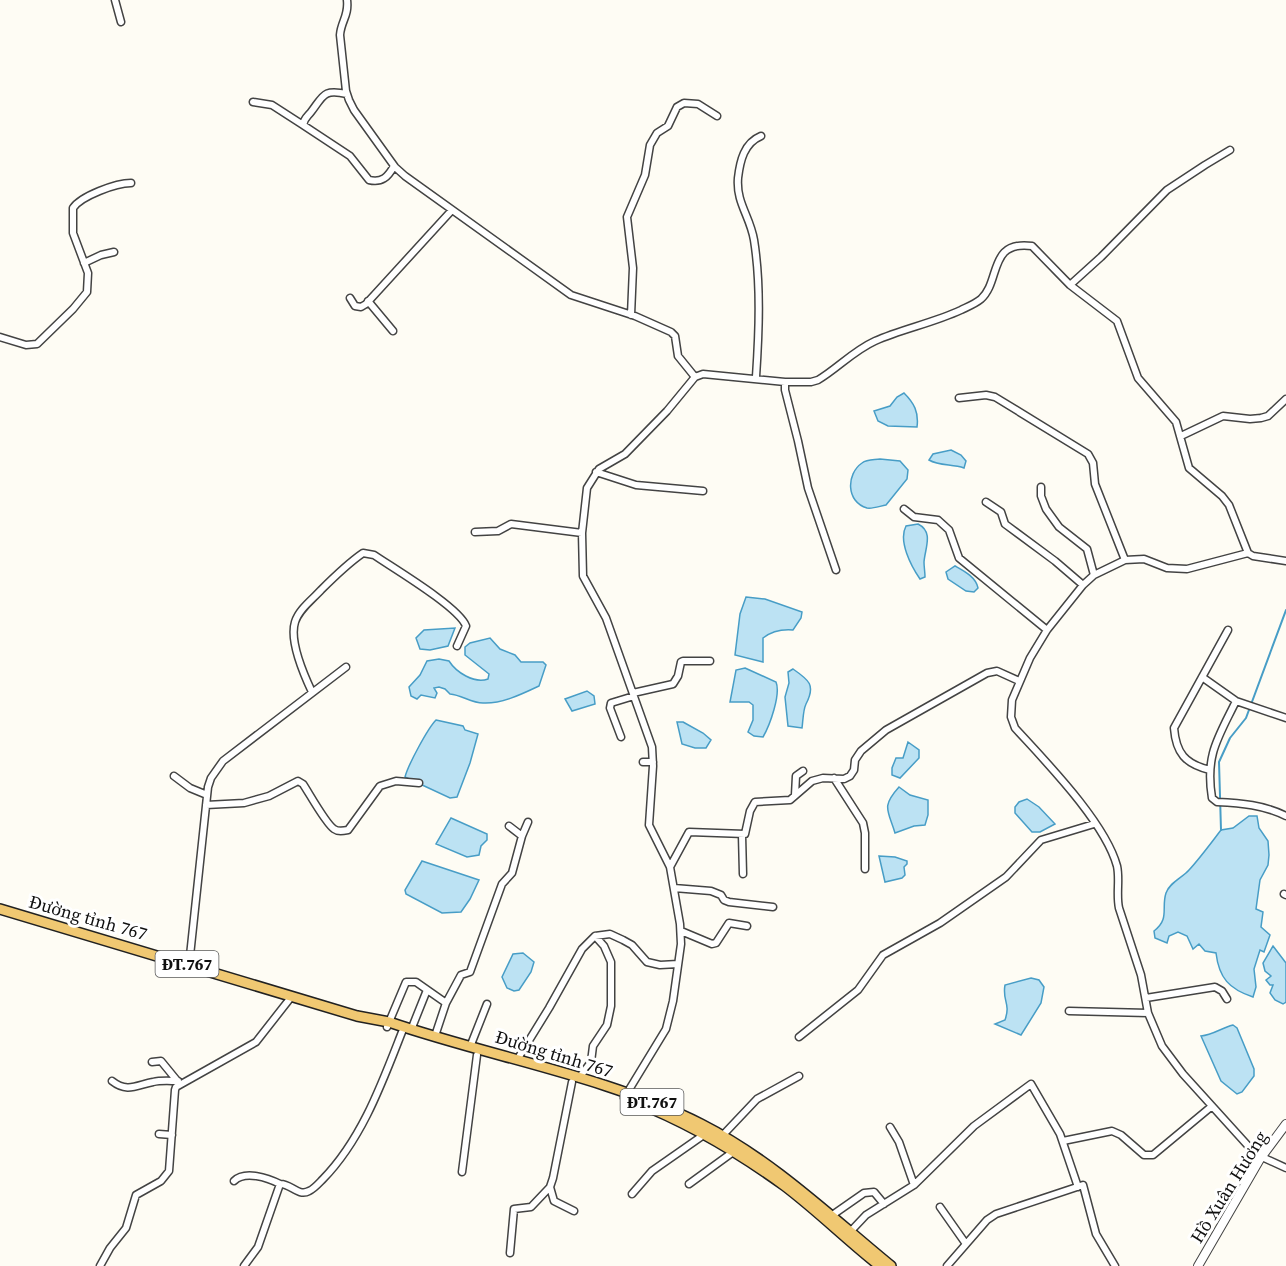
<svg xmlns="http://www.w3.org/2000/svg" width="1286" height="1266" viewBox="0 0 1286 1266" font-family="'Source Serif 4',serif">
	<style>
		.water { fill: #bce2f3; stroke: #479dc6; stroke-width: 1.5 }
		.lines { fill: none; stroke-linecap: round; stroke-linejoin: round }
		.stream { stroke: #479dc6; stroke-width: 2 }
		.minor-casing { stroke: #434343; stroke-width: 9 }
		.tertiary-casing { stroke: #434343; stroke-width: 10 }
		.primary-casing { stroke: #212121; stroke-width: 12 }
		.minor { stroke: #fff; stroke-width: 6 }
		.tertiary { stroke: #fff; stroke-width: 8 }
		.primary { stroke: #f0c872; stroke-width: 9 }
		.labels { text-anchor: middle; stroke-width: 6; stroke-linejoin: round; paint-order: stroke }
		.shield { fill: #fff; stroke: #585858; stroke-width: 1.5 }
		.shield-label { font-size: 16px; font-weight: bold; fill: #101010 }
		.street-label { font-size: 18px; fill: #101010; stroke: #fff }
	</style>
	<rect width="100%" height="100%" fill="#fefcf4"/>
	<!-- water -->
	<path class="water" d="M904 393C914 403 919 412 917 427L888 426 878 421 874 411 890 406 897 397Z
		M951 450 961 455 966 461 964 468C952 464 939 466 929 460L933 454Z
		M880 459 900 461 908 470 907 479 886 505C880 506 873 509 867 508 846 502 846 474 862 463 867 459 874 460 880 459Z
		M918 524C934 532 925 548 924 562 924 567 925 572 925 577L920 579C911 566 898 541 906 526Z
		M955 566C964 571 976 577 978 588L974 592 966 591 948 579 946 572Z
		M746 597 765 599 802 612 801 618 793 630C781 629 772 631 763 638V662L735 655 740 614Z
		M455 628 448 646 430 650 420 649 416 638 424 630Z
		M490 638 500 649 515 655 521 662H543L546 665 539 686C522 694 502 704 483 703 471 703 462 695 450 694L445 689 439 687 434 688 437 693 435 698 421 695 417 699 411 696 409 687 420 675 427 661 439 659 449 661C456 672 474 684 488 679L489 674 465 655V647L470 643Z
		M745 668 776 682C781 694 770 725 763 737L754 736 748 732 753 720V705L749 702H730L736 670Z
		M793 669C809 680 816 685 806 704 803 710 803 721 802 728L788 726 785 697 789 683 788 672Z
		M587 691 594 696 595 704 572 711 565 699Z
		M436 720 463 726 465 730 478 734 470 763 457 797 450 798 405 777C408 765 428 728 436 720Z
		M683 722 703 733 711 740 706 748H695L682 744 677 722Z
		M908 742 919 750V758L900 778 892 775V768L896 758H903Z
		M899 787 910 795 928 800V815L925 825 914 826 895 833C888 810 881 807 899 787Z
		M1027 799 1039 807 1055 824 1040 832H1032L1015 813V807L1019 802Z
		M1249 816H1257L1259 828 1268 841 1269 855 1268 865 1260 880 1256 909 1263 912 1261 927 1270 935 1264 952 1260 950 1254 969 1256 987 1253 997C1229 989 1219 978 1216 953L1205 951 1199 944 1193 949 1187 936 1178 932 1169 936 1167 943 1155 938 1154 931C1170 919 1161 908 1166 893 1170 882 1182 878 1189 870 1200 858 1211 843 1221 830L1233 828Z
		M451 818 487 834V840L481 846 479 855 467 857 436 844Z
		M879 856 895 857 907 861V864L904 867 905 875 902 878 885 882Z
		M422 861 479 880 470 899 461 912 442 913 406 894 405 890Z
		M1273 946 1286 963V1002L1283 1004 1275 1000 1270 993 1273 985H1270L1266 980 1271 976 1265 971 1263 963Z
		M523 953 534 962 531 972 519 990 514 991 507 988 502 977 513 954Z
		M1031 978 1039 980 1044 987 1041 1003 1021 1035 995 1024 1005 1020C1011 1003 1002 1001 1005 985Z
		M1233 1025 1237 1028 1254 1069V1076L1242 1092 1237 1094 1221 1081 1201 1036C1213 1035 1221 1028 1233 1025Z"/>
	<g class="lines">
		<!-- stream -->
		<path class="stream" d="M1221 830 1219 762 1230 738 1246 718 1286 610"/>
		<defs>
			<path id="minor" d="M115 0 121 22
				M347 0C349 16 341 21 340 35L346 91 349 100 354 110 395 167 405 176 571 295 635 316 671 332 675 336 678 356 695 377
				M347 94C323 89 324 95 311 112 307 117 304 118 303 125L350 156 369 180C382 183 388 177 394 166
				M253 102 272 105 303 125
				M84 263 101 255 114 252
				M1070 285 1101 257 1167 190 1205 165 1230 150
				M350 298 355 306 361 307 366 304 452 210
				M368 301 393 331
				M631 315 633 268 627 217 645 175 650 145 657 133 668 126 677 107 684 103 698 104 717 116
				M0 337 26 345 37 344 73 309 87 292 88 273 73 233V208C81 196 116 183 131 183
				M756 377C759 332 761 284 754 240 750 216 736 203 738 178 740 161 744 143 761 136
				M785 382V390L798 441 808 488 836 570
				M959 398 986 395 995 397 1088 454 1093 463 1095 484 1125 560
				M1181 436 1223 416 1250 419 1261 418 1268 416 1286 399
				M596 472 636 485 703 491
				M1041 487V496L1046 509 1059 527 1087 549 1094 575
				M986 502 1001 512 1005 524 1055 561 1083 585
				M904 509 914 517 938 520 949 530 959 558 1047 630
				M475 532 498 531 511 524 582 533
				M1248 553 1187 569 1167 568 1144 559 1125 560 1094 575 1083 585 1047 630 1030 658 1012 700 1011 717 1015 728C1046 762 1105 822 1117 866 1120 879 1116 894 1119 908L1141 975 1148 1013 1162 1046 1183 1074 1260 1159
				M1202 677 1236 701 1286 718
				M312 692C304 675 289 641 295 622 299 609 313 599 321 590 335 576 347 564 363 553L374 555C393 568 459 607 466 626L457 646
				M633 693 673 684 678 676 681 662 683 661H710
				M1236 701C1218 738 1205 755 1212 798L1217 802C1241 803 1264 805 1286 816
				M621 737 610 708 611 703 634 696
				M643 762H653
				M1210 770C1185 764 1176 753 1174 728L1228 630
				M174 776 190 788 207 795
				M834 778 863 823 865 833V869
				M795 795 796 776 803 771
				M206 805 244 803 269 796 298 781 303 784C309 793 326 824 334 829 338 832 343 831 348 830L380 786 396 781 419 783
				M509 826 522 836
				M742 835 743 874
				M670 867 689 832 745 834 750 811 755 802 790 800 812 781 823 778 844 779 850 776 854 770 855 760 861 751 886 730 987 673 997 671 1019 681
				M674 888 711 891 721 895 724 900 729 902 773 907
				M1284 894 1286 895
				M681 931 712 944 716 943 729 923 747 926
				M189 965 208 787 211 778 223 761 346 667
				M1146 998 1215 987 1222 991 1227 999
				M1069 1011 1148 1013
				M387 1027 406 982H416L446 1003
				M411 1030 427 990
				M435 1036 446 1003 461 975 470 972 502 884 512 873 522 836 528 822
				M799 1037 858 990 883 955 940 923 1006 877 1041 840 1094 824
				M470 1047 487 1004
				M517 1060 549 1008 582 949 595 936 610 934 623 940 632 945 647 962 660 965 678 964
				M152 1062 161 1061 179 1083
				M579 1078 591 1062 593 1046 607 1025 611 1006V962L604 946 595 936
				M112 1081C127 1093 137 1085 153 1082 161 1080 170 1081 178 1081
				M624 1098 666 1029 673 1001 681 944 680 924 670 867 649 825 653 766 652 747 606 618 583 576 582 533 587 488 599 469 625 454 667 411 695 377 703 374 785 382H811L818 380C838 368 853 351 875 341 902 329 933 323 961 310 967 307 975 304 981 299 1001 281 988 240 1032 246L1070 285 1117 321 1138 378 1176 422 1189 468 1222 496 1229 505 1248 553 1253 556 1286 561
				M890 1127 899 1142 914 1185
				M159 1134 172 1135
				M722 1136 757 1099 799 1076
				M1063 1141 1112 1131 1121 1135 1144 1155H1153L1212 1106
				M1262 1157 1286 1168
				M462 1172 477 1055
				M234 1181C245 1170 268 1178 280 1184
				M689 1184 733 1152
				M550 1187 554 1201 574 1211
				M632 1194 652 1171 705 1134
				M940 1207 966 1244
				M831 1216 864 1193 874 1192 884 1204
				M850 1232 866 1215 914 1185 974 1126 1031 1084 1060 1134 1078 1187
				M510 1253 514 1209 531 1207 550 1187 553 1178 572 1082
				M100 1266 110 1248 126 1228 136 1195 161 1181 169 1171 175 1090 176 1087 256 1042 292 996
				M244 1266 258 1247 280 1184C290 1183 298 1197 309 1191 314 1189 319 1183 323 1179 362 1139 382 1083 402 1032
				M947 1266 987 1220 996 1214 1083 1185 1096 1234 1115 1266"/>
			<path id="tertiary" d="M1198 1266 1260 1159 1286 1124"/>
			<path id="primary" d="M0 909 357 1016 389 1022C491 1057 606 1076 701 1124 772 1160 830 1216 891 1266
				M633 1101C687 1122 738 1152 785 1186 818 1211 847 1240 880 1266"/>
		</defs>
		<!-- minor casing -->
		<use href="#minor" class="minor-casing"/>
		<!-- tertiary casing -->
		<use href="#tertiary" class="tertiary-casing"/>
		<!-- primary casing -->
		<use href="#primary" class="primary-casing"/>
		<!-- minor -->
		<use href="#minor" class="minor"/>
		<!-- tertiary -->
		<use href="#tertiary" class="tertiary"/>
		<!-- primary -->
		<use href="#primary" class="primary"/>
	</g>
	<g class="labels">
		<!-- shield labels -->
		<g class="shield">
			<rect x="155.5" y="951" width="63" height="26" rx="4.5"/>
			<rect x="620.5" y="1089" width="63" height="26" rx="4.5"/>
		</g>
		<g class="shield-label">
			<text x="187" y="970">ĐT.767</text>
			<text x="652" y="1108">ĐT.767</text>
		</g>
		<!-- street labels -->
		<g class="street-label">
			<text transform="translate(88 918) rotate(16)" y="6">Đường tỉnh 767</text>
			<text transform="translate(554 1054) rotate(17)" y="6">Đường tỉnh 767</text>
			<text transform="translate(1229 1187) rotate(-58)" y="6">Hồ Xuân Hương</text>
		</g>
	</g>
</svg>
